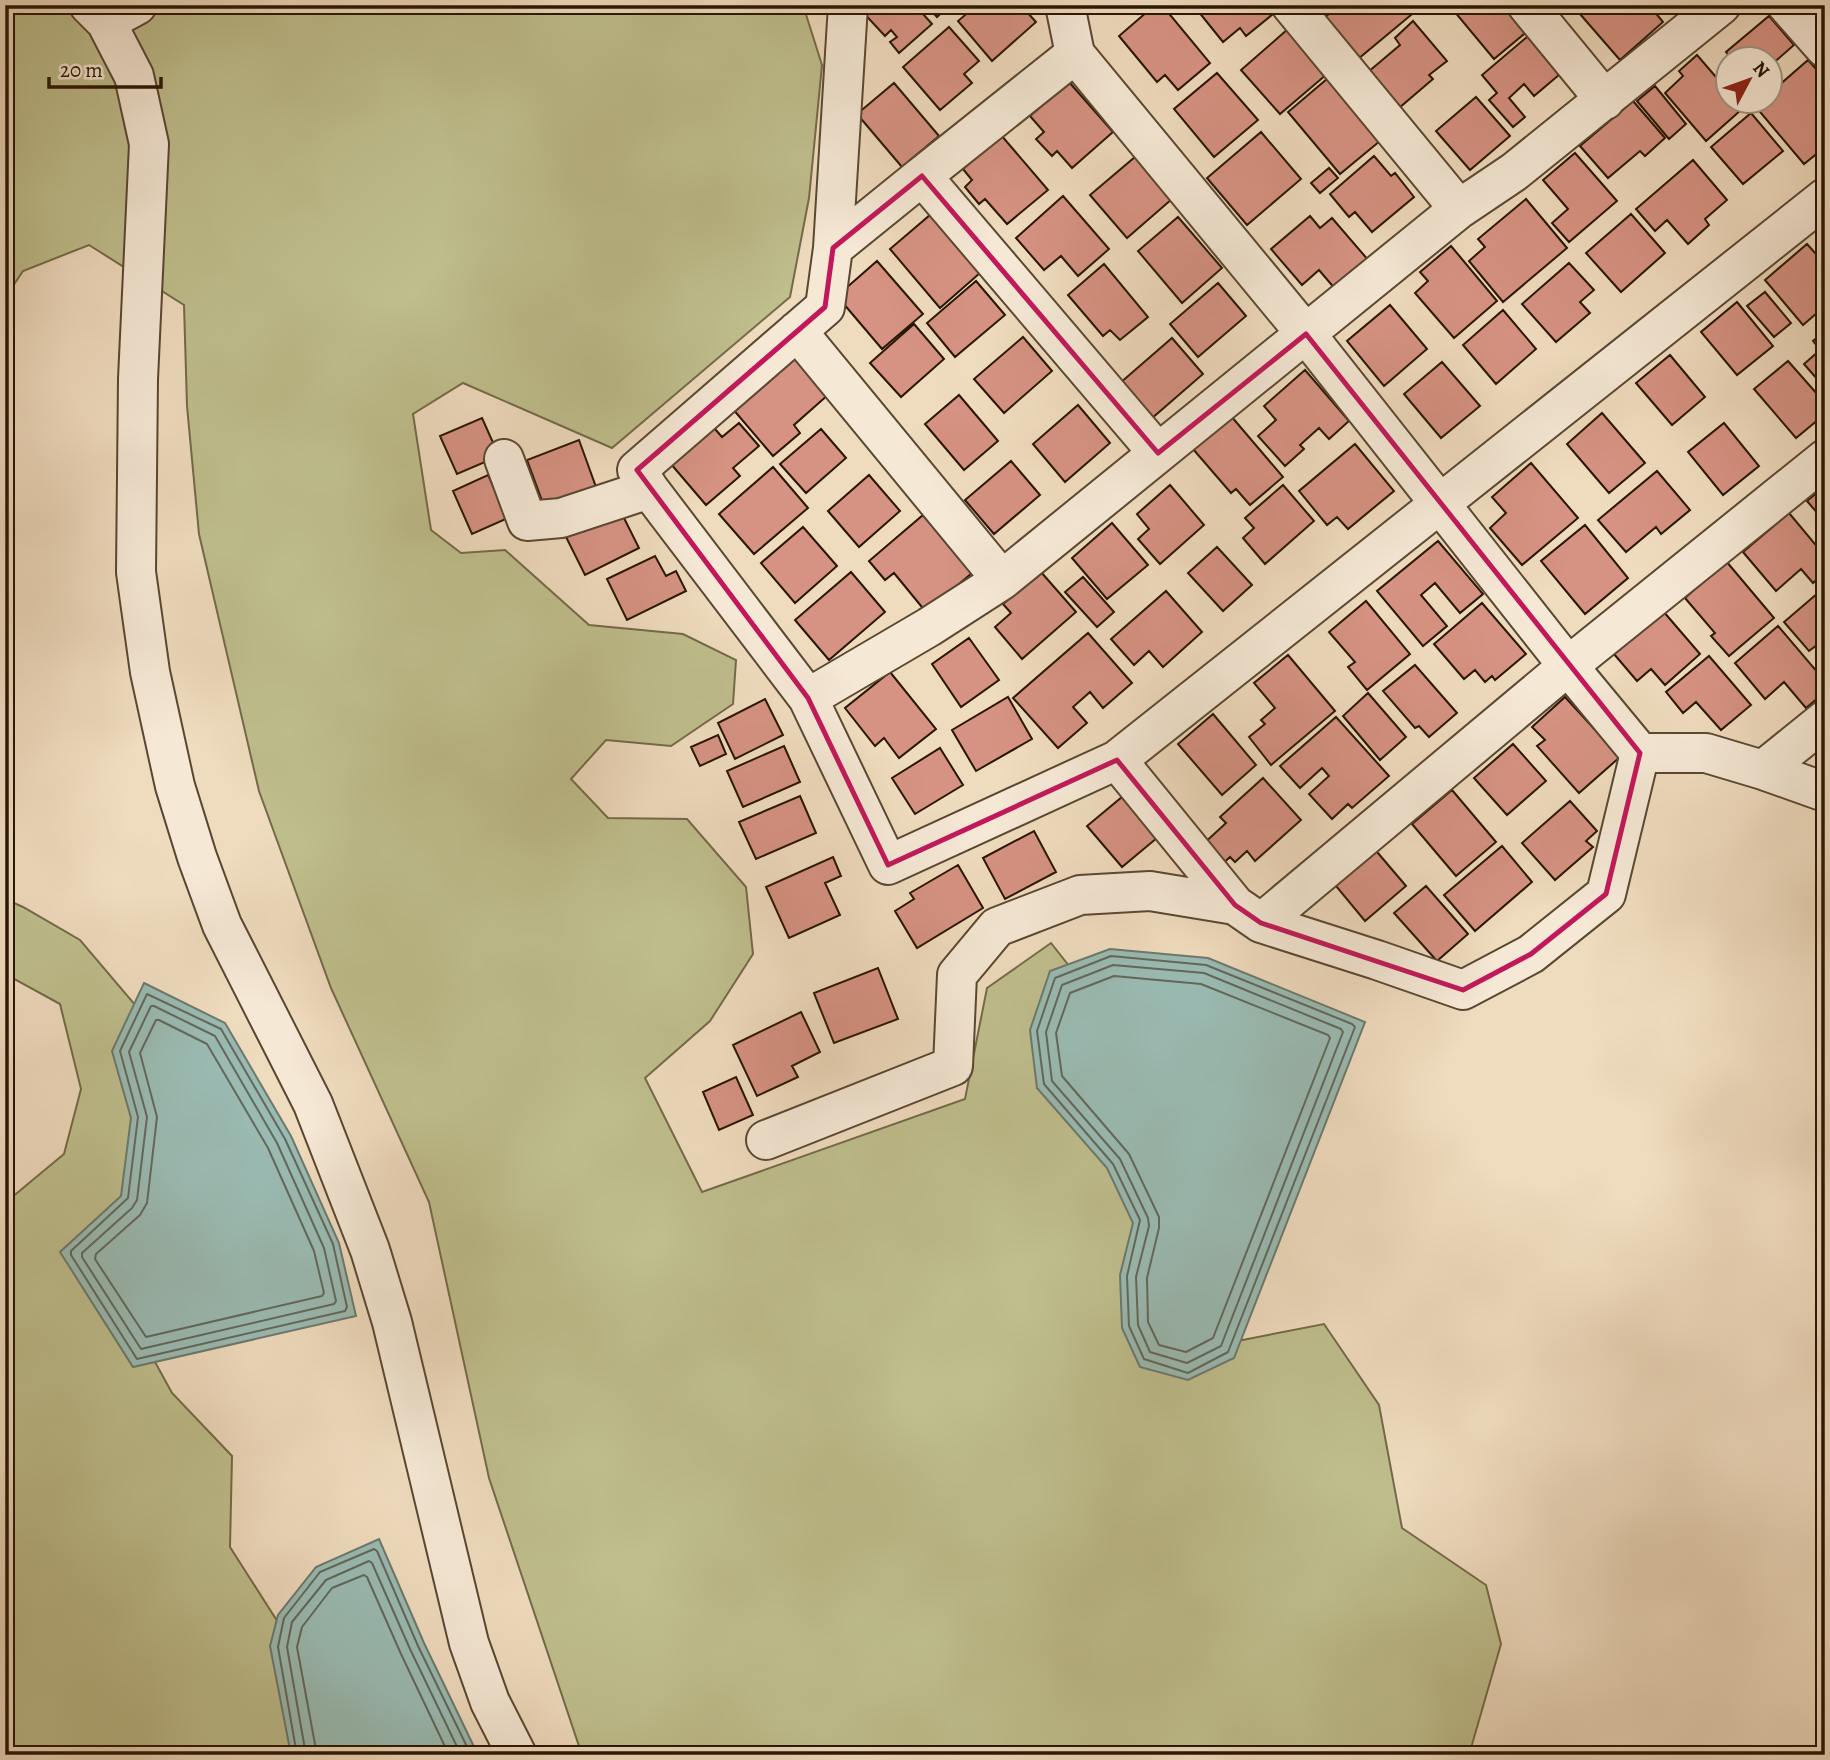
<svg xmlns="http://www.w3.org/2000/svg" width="1830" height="1760" viewBox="0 0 1830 1760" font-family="Alegreya,serif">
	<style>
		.green { fill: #bfbe8d; stroke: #746a48; stroke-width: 2 }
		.water { fill: #9abbb3; stroke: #6d796d; stroke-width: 2 }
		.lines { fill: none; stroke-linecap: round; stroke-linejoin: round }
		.shore { stroke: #62685b; stroke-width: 2 }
		.building { fill: #d69282; stroke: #291603; stroke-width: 2 }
		.minor-casing { stroke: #5a4732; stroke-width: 42 }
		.minor { stroke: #f5e8d5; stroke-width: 38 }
		.marked { fill: none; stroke: #c2185b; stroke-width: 5; stroke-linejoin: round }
	</style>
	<rect width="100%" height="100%" fill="#efdbbe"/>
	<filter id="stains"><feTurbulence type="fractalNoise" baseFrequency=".00286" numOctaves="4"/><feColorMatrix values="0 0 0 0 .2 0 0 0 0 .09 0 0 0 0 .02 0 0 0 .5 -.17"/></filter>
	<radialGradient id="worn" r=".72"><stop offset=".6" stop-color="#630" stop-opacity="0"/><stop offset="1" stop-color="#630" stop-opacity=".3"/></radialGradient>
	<!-- green -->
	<path class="green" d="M5 5H803L822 65 809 198 790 297 612 448 463 383 413 414 431 530 461 553 505 550 589 625 683 634 736 660 733 704 671 746 606 740 571 779 608 818 687 819 746 887 753 954 710 1021 645 1078 702 1192 965 1099 987 988 1051 943 1084 985 1181 1352 1324 1324 1379 1405 1402 1528 1486 1585 1501 1644 1469 1755H582L489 1478 429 1202 331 988 259 791 199 534 187 406 184 305 89 245 23 271 5 298Z
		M5 899 23 907 80 940 153 1026 139 1212 99 1260 172 1393 232 1456 230 1547 288 1638 316 1755H5V1203L64 1154 81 1089 60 1004 5 974Z"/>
	<!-- water -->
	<path class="water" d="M1110 949 1208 958 1365 1022 1234 1358 1188 1380 1140 1367 1122 1328 1120 1275 1133 1223 1107 1168 1037 1088 1030 1030 1050 971Z
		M144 983 225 1023 291 1136 339 1243 356 1316 133 1367 60 1252 121 1196 131 1118 112 1051Z
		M379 1539 424 1643 478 1755H291L270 1646 278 1615 316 1567Z"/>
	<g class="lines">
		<!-- shore -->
		<path class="shore" d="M1111 956 1206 965 1352 1024 1355 1027 1228 1352 1188 1373 1144 1359 1129 1326 1127 1276 1140 1220 1113 1164 1044 1084 1037 1031 1055 978Z
			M1113 965 1204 973 1341 1029 1343 1032 1221 1346 1187 1363 1150 1352 1138 1325 1136 1277 1149 1226 1148 1218 1120 1159 1052 1081 1046 1032 1062 985Z
			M1114 976 1201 984 1328 1035 1330 1038 1213 1338 1186 1352 1159 1345 1148 1322 1147 1278 1159 1228V1217L1129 1154 1062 1076 1056 1033 1070 993Z
			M147 994 221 1029 285 1139 333 1244 347 1307 345 1311 137 1359 71 1255V1251L128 1198 138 1117 120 1051Z
			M151 1006H154L215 1036 277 1143 324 1248 336 1301 334 1304 141 1349 82 1257V1253L132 1208 137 1200 147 1117 129 1052Z
			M156 1020H159L207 1044 268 1148 314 1251 324 1293 322 1296 146 1337 95 1259 96 1254 140 1215 147 1203 157 1117 140 1053Z
			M297 1755 278 1647 284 1618 320 1572 374 1549 377 1551 418 1646 471 1755
			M306 1755 287 1647 292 1622 326 1580 369 1561 372 1563 410 1649 461 1755
			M317 1755 297 1647 302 1627 332 1588 364 1575 367 1577 401 1654 449 1755"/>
	</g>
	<!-- building -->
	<path class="building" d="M862 5H915L932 24 899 53 890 42 897 37 891 30 885 36 859 8Z
		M926 5H950L937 17Z
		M977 5H1032L1026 11 1036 22 992 61 958 21Z
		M1130 5H1148L1138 14Z
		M1155 5H1162L1210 63 1178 90 1165 75 1157 82 1119 36Z
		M1195 5H1274L1278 10 1246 36 1240 28 1223 42 1194 6Z
		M1340 5H1402L1411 15 1358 59 1324 18Z
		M1449 5H1510L1530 29 1494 59Z
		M1584 5H1649L1663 22 1620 60 1580 14 1587 8Z
		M1769 16 1794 45 1770 66V60H1732L1726 52Z
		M1413 21 1447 61 1429 75 1433 79 1399 108 1368 72 1400 45 1395 38Z
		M949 27 979 61 964 74 972 83 940 110 903 67Z
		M1288 29 1327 74 1280 114 1241 70Z
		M1534 31 1566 69 1534 96 1524 84 1509 98 1525 117 1513 127 1489 100 1497 93 1482 75Z
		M1697 55 1716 77 1723 71 1728 77V102H1750L1706 141 1665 93 1683 76 1679 71Z
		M1808 60 1825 79V147L1804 164 1755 106 1760 102H1770V93Z
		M1217 73 1258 120 1214 157 1174 109Z
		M1327 79 1380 141 1340 174 1288 112Z
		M1069 82 1113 132 1072 168 1057 151 1052 156 1036 139 1044 132 1030 116Z
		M894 83 939 136 902 167 857 114Z
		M1655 86 1686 124 1669 139 1637 101Z
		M1476 97 1510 136 1470 170 1436 131Z
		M1633 101 1665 138 1645 156 1640 151 1608 178 1580 146Z
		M1751 113 1783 151 1743 184 1711 147Z
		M1261 132 1301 179 1247 225 1207 178Z
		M1001 135 1048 190 1007 224 985 199 979 204 965 187 972 180 963 169Z
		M1575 153 1617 201 1569 242 1552 223 1568 209 1543 180Z
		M1374 156 1391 176 1395 173 1414 197 1372 232 1355 212 1349 217 1330 194Z
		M1135 157 1172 199 1127 238 1090 195Z
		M1693 160 1727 200 1705 219 1709 225 1688 244 1667 220 1655 231 1636 209Z
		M1329 168 1338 178 1320 193 1311 183Z
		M1063 196 1109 249 1078 276 1061 256 1044 270 1016 238Z
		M1526 199 1567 248 1503 302 1469 261 1485 247 1478 239Z
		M1631 214 1665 253 1621 292 1586 253Z
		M930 215 980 273 940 308 890 249Z
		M1310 216 1320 228 1332 218 1369 261 1336 290 1319 270 1302 285 1271 249Z
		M1178 217 1222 268 1182 303 1138 251Z
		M1807 244 1825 264V306L1803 325 1765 280Z
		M1451 246 1497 301 1454 338 1415 293 1428 281 1420 272Z
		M877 261 923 314 882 349 837 296Z
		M1569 263 1594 290 1580 302 1590 313 1556 342 1522 304Z
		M1104 264 1148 317 1120 340 1110 330 1103 336 1068 295Z
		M976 281 1005 315 955 357 927 323Z
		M1218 283 1246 316 1198 357 1170 324Z
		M1765 292 1791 323 1774 337 1747 306Z
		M1737 302 1773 346 1737 375 1701 332Z
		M1390 305 1427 349 1384 386 1347 341Z
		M1503 310 1536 349 1496 384 1463 345Z
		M914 324 944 359 901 397 870 363Z
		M1825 331V388L1804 364 1820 350 1813 341Z
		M1023 337 1052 371 1004 413 974 379Z
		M1172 338 1203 374 1151 419 1120 383Z
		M794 354 829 394 794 425 800 433 773 456 732 408Z
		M1670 355 1705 397 1672 425 1636 383Z
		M1788 361 1825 403V414L1796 438 1754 389Z
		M1442 362 1480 406 1441 438 1404 394Z
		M1305 370 1349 421 1329 439 1319 428 1300 445 1304 449 1285 466 1258 436 1276 420 1264 406Z
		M959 395 998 441 964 470 925 424Z
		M1078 405 1110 443 1065 482 1033 444Z
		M1602 413 1645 463 1609 493 1567 444Z
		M1231 416 1283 477 1250 505 1236 489 1231 493 1193 449Z
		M482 418 499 456 457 474 440 436Z
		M708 421 722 437 739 423 759 446 733 468 740 476 706 505 665 457Z
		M1724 423 1759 466 1723 495 1688 452Z
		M821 429 846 458 806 493 780 464Z
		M579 440 596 487 544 506 527 460Z
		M1355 444 1394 491 1348 529 1337 517 1327 525 1299 491Z
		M1011 461 1040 495 994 534 965 500Z
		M1531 463 1578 518 1522 565 1490 528 1506 513 1492 497Z
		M773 467 808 508 754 554 719 514Z
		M1657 471 1690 510 1661 534 1656 527 1626 552 1598 520Z
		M488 475 508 518 472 534 453 491Z
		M869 475 900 511 859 547 828 511Z
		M1170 485 1204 525 1160 564 1138 539 1149 529 1137 514Z
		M1283 485 1314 521 1265 564 1243 538 1254 528 1245 518Z
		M1825 486V522L1807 501Z
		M618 506 639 548 585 575 564 533Z
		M1789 513 1825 556V572L1813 583 1801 569 1776 591 1743 552Z
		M923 515 972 573 926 612 894 573 885 580 869 561Z
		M1112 523 1148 565 1107 599 1072 558Z
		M1585 525 1628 578 1585 614 1541 561Z
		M803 527 837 566 795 603 761 563Z
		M1438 541 1483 594 1460 613 1435 583 1421 595 1447 626 1423 646 1377 591Z
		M1217 547 1252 585 1223 611 1188 573Z
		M655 556 666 576 676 571 686 591 627 620 607 579Z
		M1726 561 1774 618 1729 656 1711 636 1715 633 1685 598Z
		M851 572 885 612 829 660 795 620Z
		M1041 572 1076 612 1022 659 995 627 1011 613 1003 604Z
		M1083 577 1114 612 1097 627 1065 592Z
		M1825 587V639L1809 651 1784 622Z
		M1166 591 1202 632 1163 667 1149 651 1134 665 1111 639Z
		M1366 601 1410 654 1367 690 1348 667 1355 662 1329 632Z
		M1482 603 1526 654 1495 680 1492 676 1485 682 1475 670 1464 679 1434 644Z
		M1663 611 1700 654 1665 685 1651 669 1637 681 1614 654Z
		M1778 626 1825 681V692L1806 708 1784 682 1765 699 1735 663Z
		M1088 633 1132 683 1103 708 1090 692 1073 707 1087 723 1058 748 1013 698Z
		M969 638 999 680 961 707 932 664Z
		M1288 655 1335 711 1271 765 1249 737 1265 724 1261 720 1275 708 1254 683Z
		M1709 656 1751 705 1721 730 1696 702 1683 713 1666 692Z
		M1415 665 1457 713 1429 737 1419 726 1415 728 1383 691Z
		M890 672 936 729 899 758 884 738 875 746 845 708Z
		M1368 693 1406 737 1380 760 1343 716Z
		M1008 697 1032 739 976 771 952 730Z
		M1565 697 1620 757 1579 793 1537 746 1545 740 1532 727Z
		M765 699 783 735 735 759 718 723Z
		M1213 714 1256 765 1222 795 1178 744Z
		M1336 717 1389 776 1352 808 1348 804 1332 819 1309 794 1329 776 1322 768 1300 788 1280 766Z
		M718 735 726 754 700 766 691 747Z
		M1513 744 1546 781 1507 815 1474 778Z
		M784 746 800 782 743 807 727 771Z
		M940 748 963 785 915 814 892 778Z
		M1263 778 1301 820 1255 861 1247 851 1235 862 1230 857 1218 868 1200 847 1226 823 1220 817Z
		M1452 790 1496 842 1456 876 1412 824Z
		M800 796 816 833 756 859 739 822Z
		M1122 797 1157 838 1122 867 1087 826Z
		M1570 801 1597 831 1586 841 1593 847 1555 880 1522 843Z
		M1034 831 1056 872 1005 899 983 858Z
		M1372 846 1406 886 1365 921 1331 880Z
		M1502 846 1532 882 1475 931 1444 895Z
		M833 857 841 876 825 883 840 915 789 938 766 887Z
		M958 865 983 908 917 948 895 911 914 899 910 893Z
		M1426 886 1468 934 1437 961 1394 913Z
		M878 968 898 1019 834 1043 814 993Z
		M801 1012 820 1052 792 1066 798 1077 757 1096 733 1045Z
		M736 1077 753 1115 719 1130 703 1092Z
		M1825 1275V1308L1816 1306Z"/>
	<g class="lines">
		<defs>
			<path id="minor" d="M89 5 106 22 134 76 149 144 138 379 136 572 150 672 175 786 197 857 222 925 313 1104 370 1250 392 1322 469 1643 490 1702 517 1755
				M848 5 833 248 825 307 637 470 649 489 808 698 888 865 1117 760 1825 198
				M1065 5 1075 54 1306 334 1568 666 1640 753H1706L1763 770 1825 792
				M1291 5 1459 209
				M1527 5 1605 100
				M1787 5 1825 48
				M106 22 137 5
				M1075 54 922 176 1158 453
				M833 248 922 176
				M797 331 1002 580 1459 209 1514 172 1721 5
				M504 459 527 521 561 518 649 489
				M808 698 929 627 1002 580
				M1117 760 1235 905
				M1763 770 1825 720
				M1261 923 1568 666 1825 459
				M766 1140 953 1066 957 975 997 927 1080 895 1150 891 1235 905 1261 923 1377 960 1463 990 1531 954 1606 894 1640 753"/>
		</defs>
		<!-- minor casing -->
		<use href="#minor" class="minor-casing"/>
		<!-- minor -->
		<use href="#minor" class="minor"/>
	</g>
	<!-- marked area -->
	<path class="marked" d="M922 176 1158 453 1306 334 1640 753 1606 894 1531 954 1463 990 1261 923 1235 905 1117 760 888 865 808 698 637 470 825 307 833 248Z"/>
	<!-- margin -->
	<rect width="1830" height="1760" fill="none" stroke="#efdbbe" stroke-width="28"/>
	<rect x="7" y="7" width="1816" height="1746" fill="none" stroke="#291603" stroke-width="3.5"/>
	<rect x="14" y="14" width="1802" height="1732" fill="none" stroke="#291603" stroke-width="2"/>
	<!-- north arrow -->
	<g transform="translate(1749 80) rotate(49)"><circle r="33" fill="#f5e8d5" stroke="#a39481" stroke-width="2"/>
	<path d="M0-5L12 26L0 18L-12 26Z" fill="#8f2418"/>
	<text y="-10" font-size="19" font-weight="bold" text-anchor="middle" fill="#291603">N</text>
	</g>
	<!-- scale -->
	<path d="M49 77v10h112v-10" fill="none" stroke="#291603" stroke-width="3.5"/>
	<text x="60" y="77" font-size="21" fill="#291603" stroke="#f5e8d5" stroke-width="5" paint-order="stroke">20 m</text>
	<rect width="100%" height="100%" filter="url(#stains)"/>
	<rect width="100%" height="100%" fill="url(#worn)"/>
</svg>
